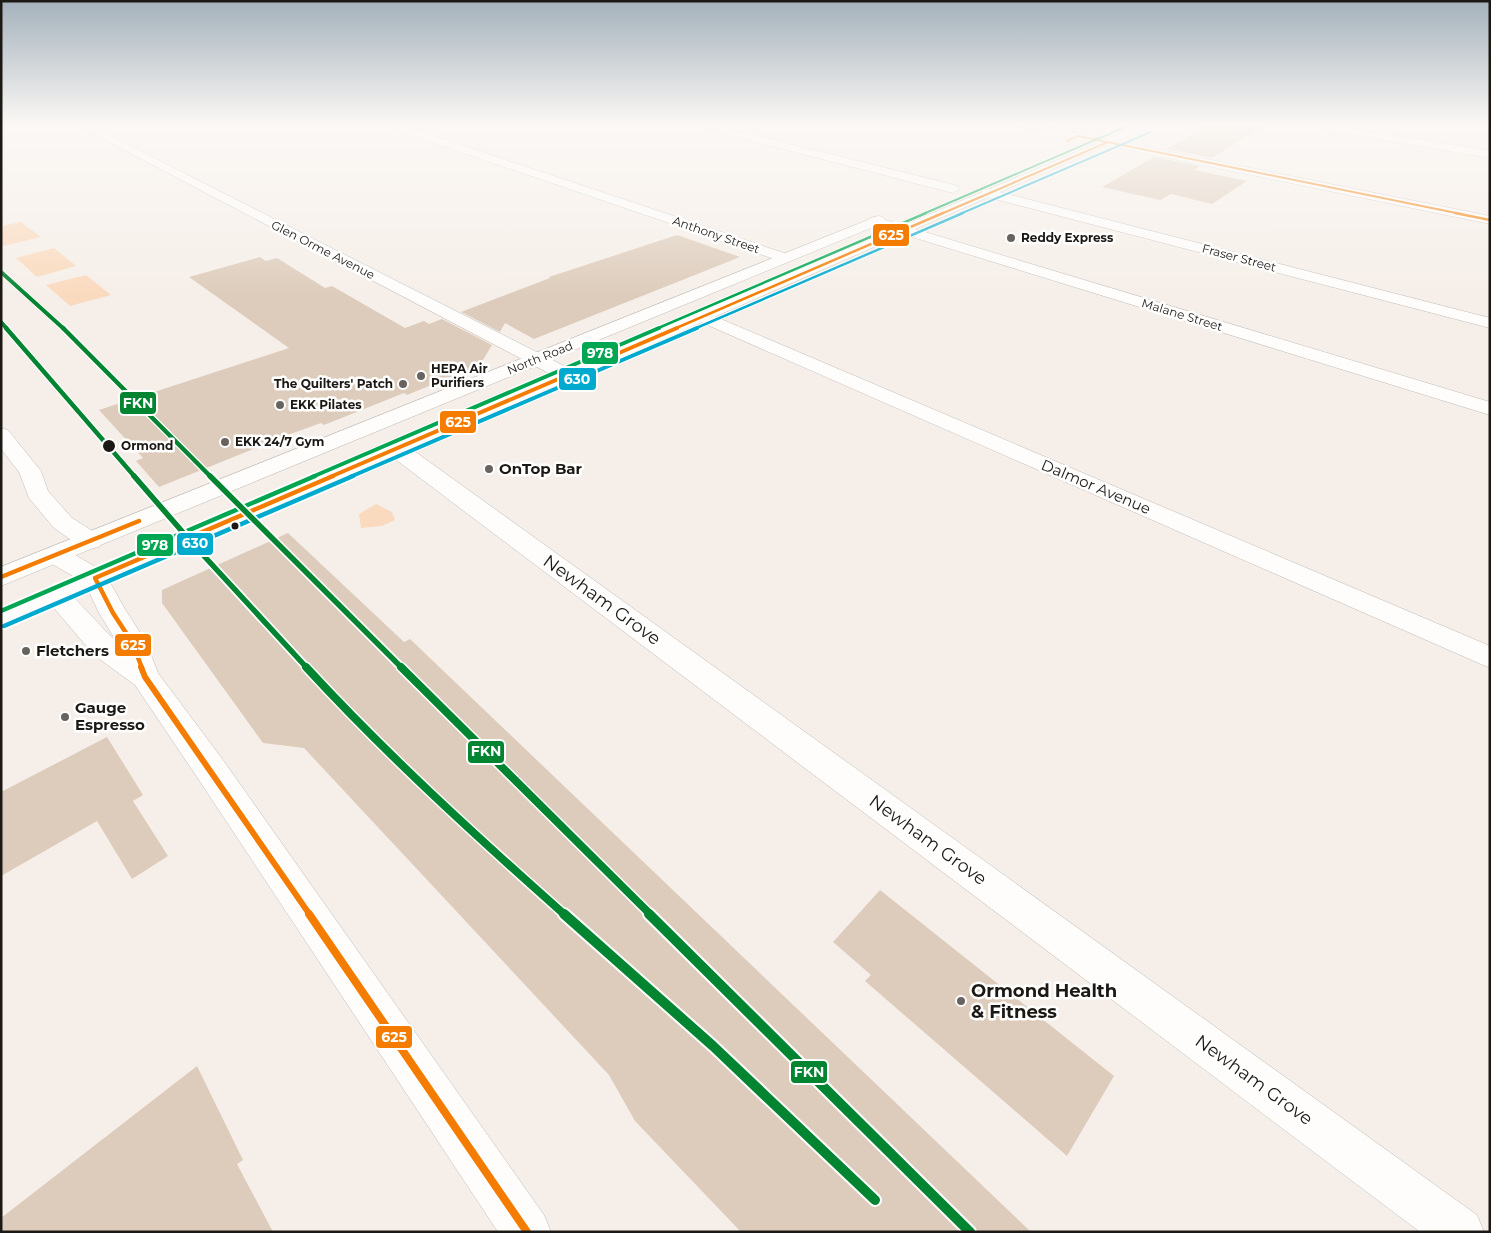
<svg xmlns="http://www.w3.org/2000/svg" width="1491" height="1233" viewBox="0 0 1491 1233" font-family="Montserrat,sans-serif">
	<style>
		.green { fill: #fadabe }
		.building { fill: #dcb }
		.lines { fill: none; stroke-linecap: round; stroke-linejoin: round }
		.minor-casing { stroke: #c1bbb6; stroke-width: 1 }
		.tertiary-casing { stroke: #c1bbb6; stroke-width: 1 }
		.trunk-casing { stroke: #c1bbb6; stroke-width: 1 }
		.minor { fill: #fefdfc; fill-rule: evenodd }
		.tertiary { fill: #fefdfc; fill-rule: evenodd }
		.trunk { fill: #fefdfc; fill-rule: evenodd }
		.bus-1-far5-casing { stroke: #fff; stroke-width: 4 }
		.bus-1-far4-casing { stroke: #fff; stroke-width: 4.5 }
		.bus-1-far3-casing { stroke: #fff; stroke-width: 6 }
		.bus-1-far2-casing { stroke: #fff; stroke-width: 8 }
		.bus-1-far1-casing { stroke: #fff; stroke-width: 10 }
		.bus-1-casing { stroke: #fff; stroke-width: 11 }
		.bus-2-far3-casing { stroke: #fff; stroke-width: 4 }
		.bus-2-far2-casing { stroke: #fff; stroke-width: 4.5 }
		.bus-2-far1-casing { stroke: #fff; stroke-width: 6 }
		.bus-2-casing { stroke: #fff; stroke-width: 8 }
		.bus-3-far3-casing { stroke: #fff; stroke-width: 4 }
		.bus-3-far2-casing { stroke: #fff; stroke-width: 4.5 }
		.bus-3-far1-casing { stroke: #fff; stroke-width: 6 }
		.bus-3-casing { stroke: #fff; stroke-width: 8 }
		.bus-1-far5 { stroke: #f47d01; stroke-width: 2 }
		.bus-1-far4 { stroke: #f47d01; stroke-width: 2.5 }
		.bus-1-far3 { stroke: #f47d01; stroke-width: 4 }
		.bus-1-far2 { stroke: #f47d01; stroke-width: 4.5 }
		.bus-1-far1 { stroke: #f47d01; stroke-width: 6 }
		.bus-1 { stroke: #f47d01; stroke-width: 8 }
		.bus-2-far3 { stroke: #00a9ce; stroke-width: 2 }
		.bus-2-far2 { stroke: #00a9ce; stroke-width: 2.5 }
		.bus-2-far1 { stroke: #00a9ce; stroke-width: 4 }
		.bus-2 { stroke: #00a9ce; stroke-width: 4.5 }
		.bus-3-far3 { stroke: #00a651; stroke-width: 2 }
		.bus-3-far2 { stroke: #00a651; stroke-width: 2.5 }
		.bus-3-far1 { stroke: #00a651; stroke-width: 4 }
		.bus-3 { stroke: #00a651; stroke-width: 4.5 }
		.rail-1-far4-casing { stroke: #fff; stroke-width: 5.5 }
		.rail-1-far3-casing { stroke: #fff; stroke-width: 7 }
		.rail-1-far2-casing { stroke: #fff; stroke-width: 9 }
		.rail-1-far1-casing { stroke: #fff; stroke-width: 11 }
		.rail-1-casing { stroke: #fff; stroke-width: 14 }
		.rail-1-far4 { stroke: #028430; stroke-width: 4 }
		.rail-1-far3 { stroke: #028430; stroke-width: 4.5 }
		.rail-1-far2 { stroke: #028430; stroke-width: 5.5 }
		.rail-1-far1 { stroke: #028430; stroke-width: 8 }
		.rail-1 { stroke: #028430; stroke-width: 10 }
		.poi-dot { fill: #68635f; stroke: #fff; stroke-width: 2 }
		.stop-dot { fill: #1c1814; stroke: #fff; stroke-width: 2 }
		.labels { text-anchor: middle; stroke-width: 5; stroke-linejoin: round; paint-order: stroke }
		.far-street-label { font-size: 12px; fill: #1c1814; stroke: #fff }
		.far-poi-label { font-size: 12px; font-weight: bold; fill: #1c1814; stroke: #fff; text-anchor: start }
		.far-stop-label { font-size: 12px; font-weight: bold; fill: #1c1814; stroke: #fff; text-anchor: start }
		.poi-label { font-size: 15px; font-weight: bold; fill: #1c1814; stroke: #fff; text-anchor: start }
		.street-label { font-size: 15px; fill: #1c1814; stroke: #fff }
		.near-street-label { font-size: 18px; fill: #1c1814; stroke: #fff }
		.near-poi-label { font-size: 18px; font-weight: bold; fill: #1c1814; stroke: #fff; text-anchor: start }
		.line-badge { stroke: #fff; stroke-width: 2 }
		.badge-label { font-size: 14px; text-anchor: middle; font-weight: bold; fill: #fff }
	</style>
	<rect width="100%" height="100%" fill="#f6efe9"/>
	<!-- green -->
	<path class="green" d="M21 222 41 237 3 246 1 245V226Z
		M54 248 76 266 37 277 16 258Z
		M86 275 111 295 70 306 46 285Z
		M376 504 392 512 395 520 382 526 361 528 359 514Z"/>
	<!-- building -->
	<path class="building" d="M1209 125H1264L1212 158 1167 149Z
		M1154 157 1200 166 1194 170 1247 181 1212 204 1171 194 1160 200 1102 187Z
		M677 235 740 257 534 339 505 323 500 332 461 312 550 278 549 277Z
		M260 257 266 261 277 258 325 288 332 286 405 328 424 321 429 324 442 319 492 345 480 365 407 395 404 393 324 425 321 423 296 432 159 487 136 461 143 458 99 410 289 348 189 277Z
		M288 533 404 642 410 639 1031 1232H741L635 1121 609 1075 304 748 263 743 162 603V590Z
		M107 737 143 795 133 801 168 856 132 879 97 821 1 876V792Z
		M880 890 1114 1076 1067 1156 865 981 871 975 833 942Z
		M197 1066 243 1160 237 1164 273 1232H1V1218Z"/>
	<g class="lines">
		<defs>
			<path id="minor" d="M77 125H89L572 370 575 374 572 378 565 380 558 378Z
				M387 125H401L790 255 793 258 790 261H780L388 127Z
				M697 125H713L958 186 959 189 953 193 698 127Z
				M1307 125H1328L1490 151V158L1312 128Z
				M988 189 1490 318V328L983 196 982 193 983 190Z
				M875 217 1490 402V415L870 224 868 221 870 218Z
				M702 311 1490 646V668L696 320 693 316 696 312Z
				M1 428 8 430 41 471 48 491 72 518 99 535 102 541 99 547 90 549 81 547 54 528 29 498 19 472 1 449Z
				M395 441 403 443 1477 1215 1484 1232H1420L387 453 384 448 387 443Z"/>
			<path id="tertiary" d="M1018 125H1036L1490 216V224L1023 128Z
				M56 547 65 549 104 572 125 609 146 642 158 673 223 760 544 1215 551 1232H498L199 780 135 685 94 655 48 601 44 595 48 589 57 586 66 589 118 644 99 613 85 583 47 561 43 555 47 549Z"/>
			<path id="trunk" d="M1140 125H1153L1 629V608Z
				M878 216 883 217 885 220 883 223 1 586V567Z"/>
		</defs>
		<!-- minor casing -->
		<use href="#minor" class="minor-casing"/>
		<!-- tertiary casing -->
		<use href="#tertiary" class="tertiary-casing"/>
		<!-- trunk casing -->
		<use href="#trunk" class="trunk-casing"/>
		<!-- minor -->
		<use href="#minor" class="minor"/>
		<!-- tertiary -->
		<use href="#tertiary" class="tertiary"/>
		<!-- trunk -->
		<use href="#trunk" class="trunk"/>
		<defs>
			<path id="bus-1-far5" d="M1067 141 1078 136 1461 214
				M941 214 1108 142"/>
			<path id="bus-1-far4" d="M1455 213 1490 220
				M674 329 943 213"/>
			<path id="bus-1-far3" d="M330 477 677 328"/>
			<path id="bus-1-far2" d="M1 577 139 521
				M142 668 132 642 113 613 95 578 333 476"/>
			<path id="bus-1-far1" d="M141 667 145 677 310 915"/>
			<path id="bus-1" d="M309 914 527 1232"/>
			<path id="bus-2-far3" d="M960 214 1151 132"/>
			<path id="bus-2-far2" d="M694 329 963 213"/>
			<path id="bus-2-far1" d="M350 477 697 328"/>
			<path id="bus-2" d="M4 626 353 476"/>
			<path id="bus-3-far3" d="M923 214 1130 125"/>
			<path id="bus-3-far2" d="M656 329 926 213"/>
			<path id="bus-3-far1" d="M312 477 659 328"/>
			<path id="bus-3" d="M1 611 315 476"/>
		</defs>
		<!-- bus-1-far5 casing -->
		<use href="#bus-1-far5" class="bus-1-far5-casing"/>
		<!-- bus-1-far4 casing -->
		<use href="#bus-1-far4" class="bus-1-far4-casing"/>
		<!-- bus-1-far3 casing -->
		<use href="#bus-1-far3" class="bus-1-far3-casing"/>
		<!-- bus-1-far2 casing -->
		<use href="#bus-1-far2" class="bus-1-far2-casing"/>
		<!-- bus-1-far1 casing -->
		<use href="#bus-1-far1" class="bus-1-far1-casing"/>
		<!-- bus-1 casing -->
		<use href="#bus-1" class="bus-1-casing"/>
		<!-- bus-2-far3 casing -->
		<use href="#bus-2-far3" class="bus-2-far3-casing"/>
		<!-- bus-2-far2 casing -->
		<use href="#bus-2-far2" class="bus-2-far2-casing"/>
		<!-- bus-2-far1 casing -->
		<use href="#bus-2-far1" class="bus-2-far1-casing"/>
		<!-- bus-2 casing -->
		<use href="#bus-2" class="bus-2-casing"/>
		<!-- bus-3-far3 casing -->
		<use href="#bus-3-far3" class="bus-3-far3-casing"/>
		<!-- bus-3-far2 casing -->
		<use href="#bus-3-far2" class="bus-3-far2-casing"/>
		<!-- bus-3-far1 casing -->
		<use href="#bus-3-far1" class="bus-3-far1-casing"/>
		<!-- bus-3 casing -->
		<use href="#bus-3" class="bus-3-casing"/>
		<!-- bus-1-far5 -->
		<use href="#bus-1-far5" class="bus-1-far5"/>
		<!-- bus-1-far4 -->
		<use href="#bus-1-far4" class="bus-1-far4"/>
		<!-- bus-1-far3 -->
		<use href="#bus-1-far3" class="bus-1-far3"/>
		<!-- bus-1-far2 -->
		<use href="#bus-1-far2" class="bus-1-far2"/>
		<!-- bus-1-far1 -->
		<use href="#bus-1-far1" class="bus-1-far1"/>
		<!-- bus-1 -->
		<use href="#bus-1" class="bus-1"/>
		<!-- bus-2-far3 -->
		<use href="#bus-2-far3" class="bus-2-far3"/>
		<!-- bus-2-far2 -->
		<use href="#bus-2-far2" class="bus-2-far2"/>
		<!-- bus-2-far1 -->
		<use href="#bus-2-far1" class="bus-2-far1"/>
		<!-- bus-2 -->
		<use href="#bus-2" class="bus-2"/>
		<!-- bus-3-far3 -->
		<use href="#bus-3-far3" class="bus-3-far3"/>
		<!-- bus-3-far2 -->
		<use href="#bus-3-far2" class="bus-3-far2"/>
		<!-- bus-3-far1 -->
		<use href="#bus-3-far1" class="bus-3-far1"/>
		<!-- bus-3 -->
		<use href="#bus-3" class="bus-3"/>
		<defs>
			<path id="rail-1-far4" d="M1 272 64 329
				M1 322 7 329"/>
			<path id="rail-1-far3" d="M6 328 135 477
				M63 328 211 477"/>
			<path id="rail-1-far2" d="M134 476 193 544 307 668
				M210 476 402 668"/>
			<path id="rail-1-far1" d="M306 667C387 755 476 836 565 915
				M401 667 651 915"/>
			<path id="rail-1" d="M564 914 713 1046 875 1200
				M649 914 970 1232"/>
		</defs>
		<!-- rail-1-far4 casing -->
		<use href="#rail-1-far4" class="rail-1-far4-casing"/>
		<!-- rail-1-far3 casing -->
		<use href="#rail-1-far3" class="rail-1-far3-casing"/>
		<!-- rail-1-far2 casing -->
		<use href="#rail-1-far2" class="rail-1-far2-casing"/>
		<!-- rail-1-far1 casing -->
		<use href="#rail-1-far1" class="rail-1-far1-casing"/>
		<!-- rail-1 casing -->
		<use href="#rail-1" class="rail-1-casing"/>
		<!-- rail-1-far4 -->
		<use href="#rail-1-far4" class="rail-1-far4"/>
		<!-- rail-1-far3 -->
		<use href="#rail-1-far3" class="rail-1-far3"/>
		<!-- rail-1-far2 -->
		<use href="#rail-1-far2" class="rail-1-far2"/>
		<!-- rail-1-far1 -->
		<use href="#rail-1-far1" class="rail-1-far1"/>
		<!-- rail-1 -->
		<use href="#rail-1" class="rail-1"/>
	</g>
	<!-- sky -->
	<linearGradient id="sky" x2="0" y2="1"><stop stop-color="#a4b1bb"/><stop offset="0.42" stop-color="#fbf8f5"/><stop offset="1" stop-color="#fbf8f5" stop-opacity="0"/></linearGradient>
	<rect width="1491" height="297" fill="url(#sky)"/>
	<!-- markers -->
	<g class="poi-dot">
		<circle cx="1011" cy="238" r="5"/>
		<circle cx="421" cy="376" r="5"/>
		<circle cx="403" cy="384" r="5"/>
		<circle cx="280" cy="405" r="5"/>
		<circle cx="225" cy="442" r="5"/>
		<circle cx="489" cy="469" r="5"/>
		<circle cx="26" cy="651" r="5"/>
		<circle cx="65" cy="717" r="5"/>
		<circle cx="961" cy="1001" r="5"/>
	</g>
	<g class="stop-dot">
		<circle cx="109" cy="446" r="7"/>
		<circle cx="235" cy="526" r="4.5"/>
	</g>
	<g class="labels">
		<!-- far-street labels -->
		<g class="far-street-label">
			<text transform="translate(716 235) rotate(19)" y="4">Anthony Street</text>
			<text transform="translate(323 250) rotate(27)" y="4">Glen Orme Avenue</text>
			<text transform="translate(1239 258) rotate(15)" y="4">Fraser Street</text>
			<text transform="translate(1182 315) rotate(17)" y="4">Malane Street</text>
			<text transform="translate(540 358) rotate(-22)" y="4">North Road</text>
		</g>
		<!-- far-poi labels -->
		<g class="far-poi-label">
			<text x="1021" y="242">Reddy Express</text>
			<text x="431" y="373">HEPA Air<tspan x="431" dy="14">Purifiers</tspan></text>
			<text x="393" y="388" text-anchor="end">The Quilters' Patch</text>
			<text x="290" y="409">EKK Pilates</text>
			<text x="235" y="446">EKK 24/7 Gym</text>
		</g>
		<!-- far-stop labels -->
		<g class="far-stop-label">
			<text x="121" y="450">Ormond</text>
		</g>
		<!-- poi labels -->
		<g class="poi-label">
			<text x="499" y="474">OnTop Bar</text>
			<text x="36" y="656">Fletchers</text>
			<text x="75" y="713">Gauge<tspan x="75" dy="17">Espresso</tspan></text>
		</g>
		<!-- street labels -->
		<g class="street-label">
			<text transform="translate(1096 487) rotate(23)" y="5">Dalmor Avenue</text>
		</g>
		<!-- near-street labels -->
		<g class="near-street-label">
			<text transform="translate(602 600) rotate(36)" y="6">Newham Grove</text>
			<text transform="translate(928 840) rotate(36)" y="6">Newham Grove</text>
			<text transform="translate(1254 1080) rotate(36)" y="6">Newham Grove</text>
		</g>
		<!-- near-poi labels -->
		<g class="near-poi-label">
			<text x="971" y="997">Ormond Health<tspan x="971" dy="21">&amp; Fitness</tspan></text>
		</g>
	</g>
	<g class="line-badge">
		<rect x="872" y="223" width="38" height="24" rx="5" fill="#f47d01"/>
		<rect x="581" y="341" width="38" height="24" rx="5" fill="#00a651"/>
		<rect x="558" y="367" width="39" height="24" rx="5" fill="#00a9ce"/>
		<rect x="119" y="391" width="38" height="24" rx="5" fill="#028430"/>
		<rect x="439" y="410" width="38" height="24" rx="5" fill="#f47d01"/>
		<rect x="176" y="532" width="38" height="24" rx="5" fill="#00a9ce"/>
		<rect x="136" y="533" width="38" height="24" rx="5" fill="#00a651"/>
		<rect x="114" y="633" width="38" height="24" rx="5" fill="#f47d01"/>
		<rect x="467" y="740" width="38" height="24" rx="5" fill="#028430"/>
		<rect x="375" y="1025" width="38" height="24" rx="5" fill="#f47d01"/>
		<rect x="790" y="1060" width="38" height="24" rx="5" fill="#028430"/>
	</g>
	<g class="badge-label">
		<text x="891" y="240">625</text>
		<text x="600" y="358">978</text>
		<text x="577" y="384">630</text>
		<text x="138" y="408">FKN</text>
		<text x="458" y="427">625</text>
		<text x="195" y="548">630</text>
		<text x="155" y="550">978</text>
		<text x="133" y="650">625</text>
		<text x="486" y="756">FKN</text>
		<text x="394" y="1042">625</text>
		<text x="809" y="1077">FKN</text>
	</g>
	<!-- border -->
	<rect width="1491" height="1233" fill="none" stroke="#1c1814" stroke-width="5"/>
</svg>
